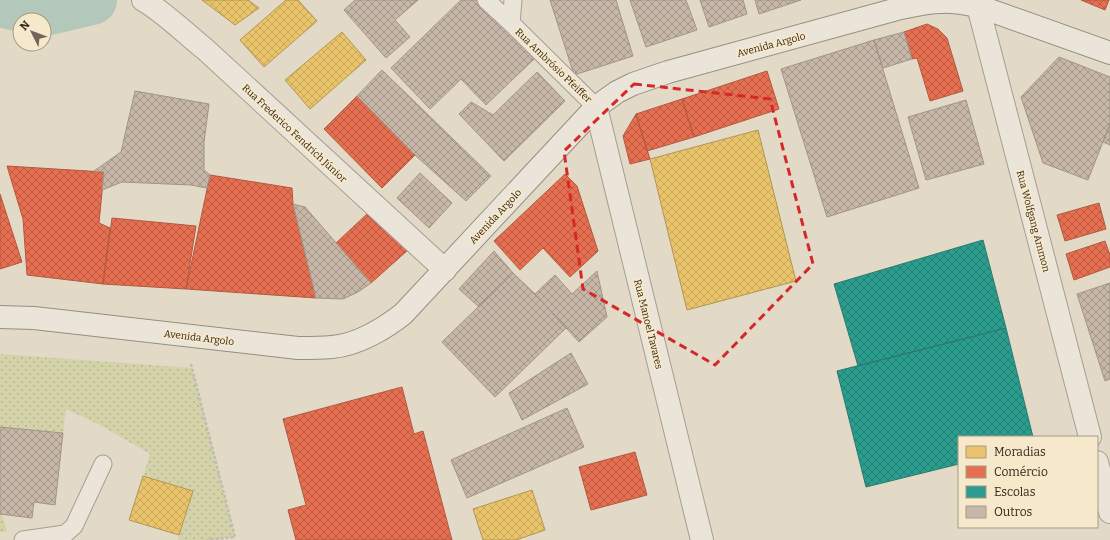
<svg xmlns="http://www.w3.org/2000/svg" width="1110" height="540" viewBox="0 0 1110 540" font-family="Bitter,serif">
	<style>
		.grass { fill: url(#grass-dots) }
		.homes { fill: url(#homes-cross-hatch); stroke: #b39552 }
		.shops { fill: url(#shops-cross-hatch); stroke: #b15940 }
		.schools { fill: url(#schools-cross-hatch); stroke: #2d796c }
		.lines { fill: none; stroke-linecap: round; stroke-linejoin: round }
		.river { stroke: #b3c7ba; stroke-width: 50 }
		.building { fill: url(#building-cross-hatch); stroke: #a29587 }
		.service-casing { stroke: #a79e91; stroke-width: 19 }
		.minor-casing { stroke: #a79e91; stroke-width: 24 }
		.tertiary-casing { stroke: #a79e91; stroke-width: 24 }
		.secondary-casing { stroke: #968e81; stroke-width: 24 }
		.path { stroke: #c3bbb1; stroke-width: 2.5; stroke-dasharray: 3 2; stroke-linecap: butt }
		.service { stroke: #eae4d9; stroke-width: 17 }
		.minor { stroke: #eae4d9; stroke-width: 22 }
		.tertiary { stroke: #eae4d9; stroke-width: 22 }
		.secondary { stroke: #eae4d9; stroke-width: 22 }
		.marked { fill: none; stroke: #d62828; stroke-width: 3; stroke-dasharray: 8 5; stroke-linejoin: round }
		.labels { text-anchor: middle; stroke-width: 4; stroke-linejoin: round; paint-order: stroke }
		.street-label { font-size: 10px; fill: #34261a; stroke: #f6e8ca }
	</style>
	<defs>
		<pattern id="grass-dots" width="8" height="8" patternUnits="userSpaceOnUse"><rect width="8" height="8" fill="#d3d2a8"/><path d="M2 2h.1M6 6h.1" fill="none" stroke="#b6b490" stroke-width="1.8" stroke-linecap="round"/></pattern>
		<pattern id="homes-cross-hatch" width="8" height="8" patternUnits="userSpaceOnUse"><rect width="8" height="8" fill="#e9c46a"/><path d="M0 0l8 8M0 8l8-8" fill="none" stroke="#c8a85b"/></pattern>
		<pattern id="shops-cross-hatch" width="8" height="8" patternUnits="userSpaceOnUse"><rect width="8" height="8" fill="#e76f51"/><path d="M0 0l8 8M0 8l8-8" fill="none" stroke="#bc5b42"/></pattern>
		<pattern id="schools-cross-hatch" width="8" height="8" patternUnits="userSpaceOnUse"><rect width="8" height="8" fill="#2a9d8f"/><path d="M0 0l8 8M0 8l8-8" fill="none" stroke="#258074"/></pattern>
		<pattern id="building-cross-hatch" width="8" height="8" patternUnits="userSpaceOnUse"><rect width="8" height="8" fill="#c6b7a8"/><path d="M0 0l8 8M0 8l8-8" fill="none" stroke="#a29588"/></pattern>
	</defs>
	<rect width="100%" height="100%" fill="#e2dac7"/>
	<!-- grass -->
	<path class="grass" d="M0 354 192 368 235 537 207 540H178L193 491 143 476 150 454 100 425 66 409 63 433 0 427Z
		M0 514H2L7 532H0Z"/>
	<!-- homes -->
	<path class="homes" d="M202 0H248L259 8 235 25Z
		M286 0H298L317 21 264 67 240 40Z
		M342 32 366 60 310 109 285 80Z
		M758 130 796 281 687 310 650 159Z
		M143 476 193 491 179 535 129 520Z
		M532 490 545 530 516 540H483L473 509Z"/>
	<!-- shops -->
	<path class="shops" d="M1081 0H1109L1105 10Z
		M927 24 938 29 947 38 963 91 930 101 917 58 912 59 904 32Z
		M767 71 779 109 694 137 682 99Z
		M357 96 415 155 382 188 324 129Z
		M682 99 694 137 647 151 636 114Z
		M636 114 650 159 630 164 623 136Z
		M7 166 104 172 99 223 110 228 103 284 27 275 23 219Z
		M565 174 577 186 598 251 570 277 543 248 520 270 494 241Z
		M210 175 292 188 293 204 316 298 186 289Z
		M0 194 22 262 0 269Z
		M1099 203 1106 229 1065 241 1057 215Z
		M367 214 408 250 371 283 336 243Z
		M112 218 196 226 186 289 103 284Z
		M1105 241 1110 255V267L1074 280 1066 254Z
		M402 387 414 434 423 431 452 540H296L288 510 306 505 283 419Z
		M635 452 647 495 591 510 579 467Z"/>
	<!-- schools -->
	<path class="schools" d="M983 240 1006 328 858 366 834 284Z
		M1006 328 1033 437H959V464L866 487 837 371Z"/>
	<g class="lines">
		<!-- river -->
		<path class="river" d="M0 2 41 12 92 0"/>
	</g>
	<!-- building -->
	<path class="building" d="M355 0H418L395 20 410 37 386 58 344 10Z
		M461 0H477L534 59 486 105 461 79 430 109 391 68Z
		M550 0H616L633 56 574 75Z
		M630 0H686L697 30 646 47Z
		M700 0H743L747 14 709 27Z
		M755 0H801L759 14Z
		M904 32 912 59 883 68 874 40Z
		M874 40 919 188 827 217 781 69Z
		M1059 57 1110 77V124L1088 180 1043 163 1021 97Z
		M382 70 491 176 466 201 415 155 357 96Z
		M537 72 565 101 504 161 459 114 471 102 493 115Z
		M135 91 209 104 204 142V170L210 175 207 188 191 185 122 182 102 190 104 172 94 171 121 152Z
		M966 100 984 164 926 180 908 117Z
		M1110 124V145L1103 142Z
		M420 173 452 203 429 228 397 198Z
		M293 204 305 207 371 283 358 292 343 299 316 298Z
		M494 251 513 273 479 307 459 289Z
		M597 271 607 317 579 342 535 294 555 275 572 294Z
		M513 273 535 294 566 328 495 397 442 342Z
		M1110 283V379L1105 381 1077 294Z
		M571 353 588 384 522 420 509 393Z
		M567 408 584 447 467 498 451 460Z
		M0 427 63 433 55 505 34 502 32 518 0 514Z"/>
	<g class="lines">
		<defs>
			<path id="service" d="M486 0 511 23
				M513 0 511 23 596 107
				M23 540 65 534 74 526 103 464"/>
			<path id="minor" d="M143 0C164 12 186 34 206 50L445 270
				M978 6 1090 437
				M1097 462 1110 512"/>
			<path id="tertiary" d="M596 107 702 540"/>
			<path id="secondary" d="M0 317 34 318 298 348C309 348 321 348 332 347 357 345 384 329 403 314L596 107 617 92 633 84 668 72 901 8C915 5 928 2 942 2 954 1 966 4 978 6L1110 53"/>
		</defs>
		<!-- service casing -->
		<use href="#service" class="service-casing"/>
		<!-- minor casing -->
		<use href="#minor" class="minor-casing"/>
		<!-- tertiary casing -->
		<use href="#tertiary" class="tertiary-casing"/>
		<!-- secondary casing -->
		<use href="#secondary" class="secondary-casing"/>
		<!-- path -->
		<path class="path" d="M191 364 235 537 207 540"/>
		<!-- service -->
		<use href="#service" class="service"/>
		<!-- minor -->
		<use href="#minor" class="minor"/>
		<!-- tertiary -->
		<use href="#tertiary" class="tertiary"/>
		<!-- secondary -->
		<use href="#secondary" class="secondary"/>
	</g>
	<!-- marked area -->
	<path class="marked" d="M634 84 770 99 813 264 715 365 583 289 564 151Z"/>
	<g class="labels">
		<!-- street labels -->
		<g class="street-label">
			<text transform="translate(771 44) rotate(-15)" y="4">Avenida Argolo</text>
			<text transform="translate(554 65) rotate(44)" y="4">Rua Ambrósio Pfeiffer</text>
			<text transform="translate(295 133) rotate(43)" y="4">Rua Frederico Fendrich Júnior</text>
			<text transform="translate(495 216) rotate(-47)" y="4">Avenida Argolo</text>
			<text transform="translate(1034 221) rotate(75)" y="4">Rua Wolfgang Ammon</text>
			<text transform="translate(649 324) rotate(76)" y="4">Rua Manoel Tavares</text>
			<text transform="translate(199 337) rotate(7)" y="4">Avenida Argolo</text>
		</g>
	</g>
	<!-- legend -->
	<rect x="958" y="436" width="140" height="92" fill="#f6e8ca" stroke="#a89a84"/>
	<rect x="966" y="446" width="20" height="12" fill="#e9c46a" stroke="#a89a84"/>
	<text x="994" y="456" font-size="12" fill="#34261a">Moradias</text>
	<rect x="966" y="466" width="20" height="12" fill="#e76f51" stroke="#a89a84"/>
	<text x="994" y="476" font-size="12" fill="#34261a">Comércio</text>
	<rect x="966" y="486" width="20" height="12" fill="#2a9d8f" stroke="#a89a84"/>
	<text x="994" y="496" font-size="12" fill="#34261a">Escolas</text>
	<rect x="966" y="506" width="20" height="12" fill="#c6b7a8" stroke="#a89a84"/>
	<text x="994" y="516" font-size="12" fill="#34261a">Outros</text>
	<!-- north arrow -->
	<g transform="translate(32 32) rotate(312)"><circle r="19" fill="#f6e8ca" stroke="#a89a84"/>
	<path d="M0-3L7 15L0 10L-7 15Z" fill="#716557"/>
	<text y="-6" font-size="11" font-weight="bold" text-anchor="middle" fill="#34261a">N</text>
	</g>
</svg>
